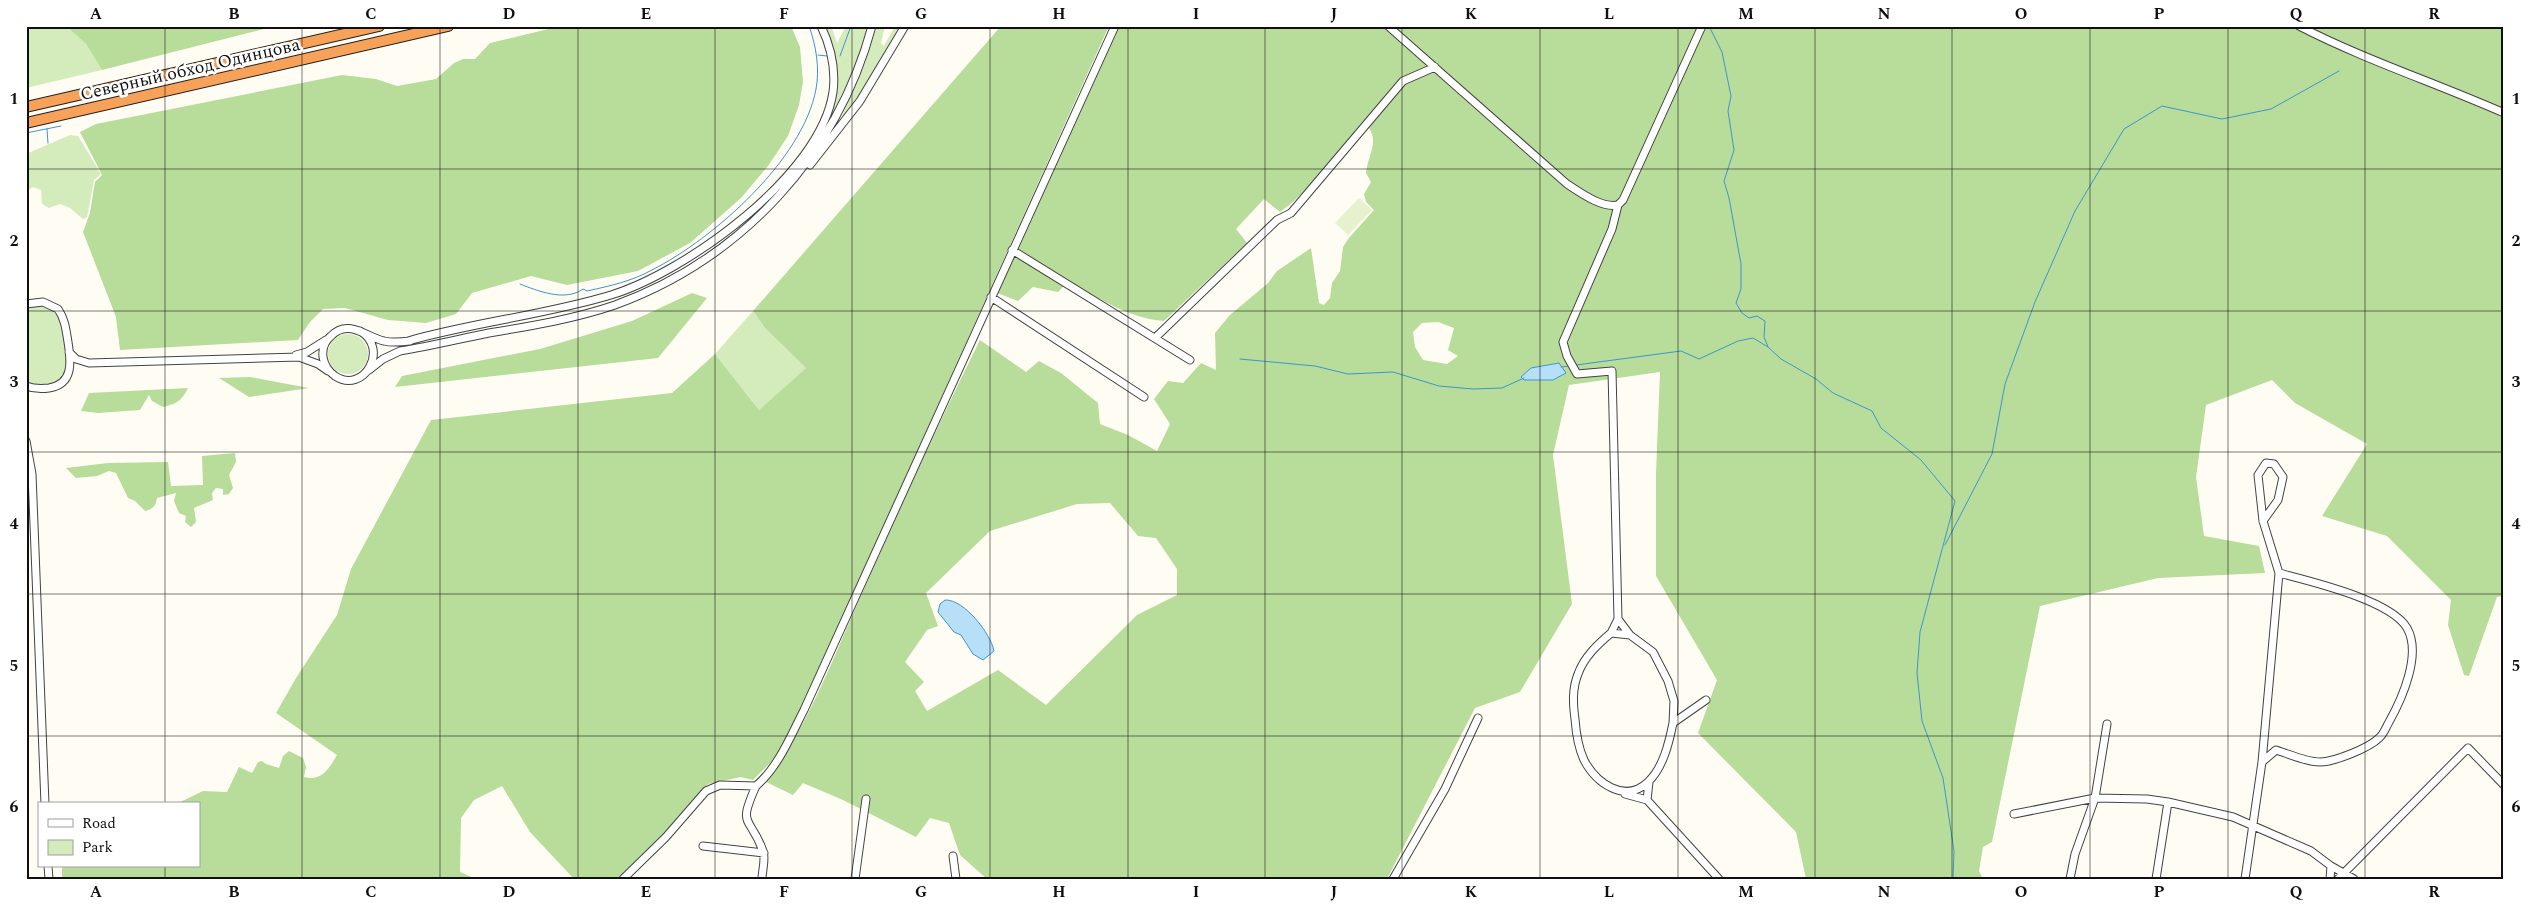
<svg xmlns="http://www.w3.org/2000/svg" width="2530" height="905" viewBox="0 0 2530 905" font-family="Spectral,serif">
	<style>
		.green { fill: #d4ebbb }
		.forest { fill: #b8dc9a; fill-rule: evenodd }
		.pitch { fill: #e5f2cd }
		.water { fill: #b7e0f8; stroke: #3c96d1 }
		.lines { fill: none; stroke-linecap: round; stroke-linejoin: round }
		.stream { stroke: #3c96d1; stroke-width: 1 }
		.minor-casing { stroke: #434343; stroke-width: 9 }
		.highway-casing { stroke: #212121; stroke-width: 12 }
		.minor { stroke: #fff; stroke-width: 7 }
		.highway { stroke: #f7a159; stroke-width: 10 }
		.grid { fill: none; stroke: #101010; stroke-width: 1; stroke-opacity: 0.55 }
		.labels { text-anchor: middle; stroke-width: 5; stroke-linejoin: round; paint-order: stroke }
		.street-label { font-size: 18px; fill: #101010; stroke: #fff }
		.neatline { fill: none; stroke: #101010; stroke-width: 2 }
		.grid-label { font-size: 16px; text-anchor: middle; font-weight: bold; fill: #101010 }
	</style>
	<rect width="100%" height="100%" fill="#fffdf3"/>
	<!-- green -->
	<path class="green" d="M26 26H66L86 44 102 70 26 88Z
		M824 26H831L837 43 846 26H868L856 64 831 118 828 117 835 94Z
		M877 26H885L881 43 884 46 895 26H902L857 100 840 121 863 68Z
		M70 135 78 136 101 174 94 180 87 217 83 219 70 208 60 204 49 208 42 204 41 190 33 187 26 191V154Z
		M41 305 51 307 61 317 69 364 66 374 56 384 38 387 26 383V307Z
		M753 311 765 328 806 368 759 410 715 354Z
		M328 354a20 20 0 1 1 40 0a20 20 0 1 1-40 0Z"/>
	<!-- forest -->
	<path class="forest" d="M66 26H276L102 70 86 44Z
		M561 26H791L800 47 803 82 799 105 788 136 768 166 741 198 690 243 638 271 567 285 531 276 472 293 456 314 426 323 388 320 345 308 323 309 310 322 298 340 120 350 116 317 83 232 90 213 95 182 102 175 80 132 96 124 342 75 376 79 397 86 436 79 454 63 463 59H475L490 43Z
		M1001 26H1109L801 708 776 757 753 780 741 777 708 784 664 835 617 879H574L530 832 502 786 474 800 461 818 460 872 476 879H62V866H199V804H176L203 791 227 792 239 767 252 773 258 762 262 761 266 764 279 768 283 756 289 751 303 758 306 767 304 777C321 782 329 769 337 755L276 713 296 678 337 615 351 569 431 420 672 393 715 354 759 410 806 368 765 328 753 311Z
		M1119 26H2504V596L2497 597 2469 676 2464 675 2448 625 2451 600 2387 536 2322 516 2367 444 2295 403 2272 380 2206 405 2196 477 2204 536 2259 546 2265 573 2158 578 2040 606 1992 842 1983 847 1979 871 1983 879H1806L1796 832 1698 733 1717 680 1656 576V474L1660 372 1569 385 1553 455 1572 604 1520 692 1475 708 1387 879H987L960 855 949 823 930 818 916 837 843 800 803 783 793 795 766 782C806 729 829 668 856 607 896 518 936 428 980 340L1026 372 1039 361 1061 373 1098 403 1100 424 1128 435 1157 451 1170 424 1154 399 1168 381 1183 383 1201 363 1216 370 1215 333 1230 315 1268 283 1277 271 1311 248 1319 303 1324 305 1330 298 1332 283 1340 271 1343 247 1348 239 1374 210 1366 202 1364 194 1371 182 1366 173C1367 158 1380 141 1368 127L1293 202 1280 212 1264 199 1236 229 1247 243 1164 321C1128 318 1100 299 1069 281L1058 292 1033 287 1018 301 997 293ZM1438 322 1454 328 1448 350 1458 356 1447 364 1423 360 1415 347 1413 332 1422 323ZM1110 503 1138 536 1156 538 1177 569V595L1137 615 1046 705 998 670 927 711 915 691 924 682 905 662 927 630 938 626 926 593 990 531 1077 504Z
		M692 293 707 298 658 358 395 387 402 376 540 349 632 321Z
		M250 377 309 388 249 397 219 378Z
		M188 388C182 401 176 404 163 407L152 401 149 395 140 410 98 413 81 411 89 393Z
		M235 453 236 462 229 475 233 488 229 494 223 495V489L216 488 212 493 213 500 194 508 196 522 191 527 185 522 186 516 179 513 174 501 176 493 157 498C156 506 153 509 145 511L135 501 128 498 116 473 109 471 97 476 76 478 66 468 108 463 168 462 171 486 203 485 202 456Z"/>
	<!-- pitch -->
	<path class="pitch" d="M1359 198 1372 210 1348 235 1335 223Z"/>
	<!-- water -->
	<path class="water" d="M1559 363 1566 373 1553 380H1524L1521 377 1531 368Z
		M945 600C964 599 991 634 994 651L983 660 973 654 961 635 954 632 938 612 940 604Z"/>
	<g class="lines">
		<!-- stream -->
		<path class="stream" d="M1709 26 1722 52 1731 96 1728 111 1734 150 1724 181 1729 198 1741 264V289L1736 303 1742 313 1749 318 1757 316 1765 321 1764 337 1768 347 1781 359 1816 379 1833 393 1872 411 1881 428 1921 460 1955 501 1920 632 1917 673 1922 721 1943 778 1954 851 1953 879
			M818 55 827 56
			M840 56 851 26
			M47 129 48 143
			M26 133 61 126
			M520 284C538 291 565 302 583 289L587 291C610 286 632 281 652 270 713 239 803 160 816 89 820 69 816 45 809 26
			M1240 359 1315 366 1348 374 1393 372 1439 386 1473 389 1502 388 1524 378
			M1576 365 1681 351 1699 359 1738 341 1753 338 1768 347
			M1561 367 1570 366
			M1945 545 1992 454 2005 384 2035 302 2075 211 2124 129 2162 106 2222 119 2271 109 2339 71"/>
		<defs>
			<path id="minor" d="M1388 26 1567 184C1581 193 1601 208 1618 205
				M2299 26C2365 60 2436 83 2504 113
				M810 165 860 101 905 26
				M1012 250 1190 360
				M991 297 1144 397
				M26 304 43 302 58 309C65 319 66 330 68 342 71 361 74 384 49 388 41 389 34 389 26 386
				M360 331C390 348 364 395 335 376 328 371 324 364 323 357 322 349 325 341 331 336 348 318 366 337 384 341 392 343 402 342 410 341
				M1155 338 1277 220 1291 213 1403 81 1435 67
				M408 341C475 322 545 315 611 295 686 272 821 175 833 92 836 69 831 47 821 26
				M69 352 76 359 89 363 299 357 318 364 328 371
				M296 355 307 352 326 340
				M369 370 383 359 400 351C430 346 459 339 489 333 531 326 574 319 615 305 741 259 837 156 872 26
				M26 441 32 474 45 804
				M1618 619 1630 635
				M1611 633 1618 619 1612 371 1577 374 1567 356 1563 342 1612 229 1618 205 1623 200 1702 26
				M1673 723 1674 701 1668 681 1653 652 1630 635 1611 633C1598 644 1584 657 1578 674 1572 689 1573 704 1575 719 1576 733 1578 747 1584 760 1596 783 1625 804 1648 782 1663 768 1669 743 1673 723L1706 700
				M2262 762 2276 750C2289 754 2306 762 2320 762 2334 762 2369 748 2379 738 2384 734 2386 727 2389 722 2402 699 2422 654 2407 628 2391 600 2309 581 2279 573
				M756 786C737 828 750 815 763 851 766 858 762 871 762 879
				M1625 794 1647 800 1719 879
				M1647 800 1649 782
				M2014 814 2095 798 2147 799 2168 802 2233 817 2311 851 2331 866 2330 879
				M703 846 764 853
				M953 856 956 879
				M48 866 49 879
				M2331 866 2354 879
				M623 879 666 837 706 791 720 785 756 786C779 766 790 737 804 710L1115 26
				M855 879 866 799
				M1393 879 1445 789 1478 718
				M2070 879 2075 854 2095 798 2107 724
				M2156 879 2168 802
				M2245 879 2262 762 2279 573 2263 521 2258 475 2266 463 2274 464 2283 477 2278 500 2263 521
				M2338 879 2468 748 2504 785"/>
			<path id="highway" d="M26 107 379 26
				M26 123 448 26"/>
		</defs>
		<!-- minor casing -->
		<use href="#minor" class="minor-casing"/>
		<!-- highway casing -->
		<use href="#highway" class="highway-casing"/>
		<!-- minor -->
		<use href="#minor" class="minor"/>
		<!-- highway -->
		<use href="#highway" class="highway"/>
	</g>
	<!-- grid -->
	<path class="grid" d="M165 26V804M302 26V879M440 26V879M578 26V879M715 26V879M852 26V879M990 26V879M1128 26V879M1265 26V879M1402 26V879M1540 26V879M1678 26V879M1815 26V879M1952 26V879M2090 26V879M2228 26V879M2365 26V879M26 169H2504M26 311H2504M26 452H2504M26 594H2504M26 736H2504M165 866V879"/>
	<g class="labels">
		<!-- street labels -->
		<g class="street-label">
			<text transform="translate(190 69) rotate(-13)" y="6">Северный обход Одинцова</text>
		</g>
	</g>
	<!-- border -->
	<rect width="2530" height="905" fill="none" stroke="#ffffff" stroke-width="55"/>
	<!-- legend -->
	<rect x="38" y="802" width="162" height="65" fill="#ffffff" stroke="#9f9f9f"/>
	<rect x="48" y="819" width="25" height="8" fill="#ffffff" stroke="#9f9f9f"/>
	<text x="82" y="828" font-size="15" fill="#101010">Road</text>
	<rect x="48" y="840" width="25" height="15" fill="#d4ebbb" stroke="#9f9f9f"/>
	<text x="82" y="852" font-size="15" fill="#101010">Park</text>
	<rect x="28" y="28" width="2474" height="850" class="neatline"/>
	<g class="grid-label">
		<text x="96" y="19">A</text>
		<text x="234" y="19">B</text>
		<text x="371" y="19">C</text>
		<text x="509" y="19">D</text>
		<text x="646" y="19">E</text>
		<text x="784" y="19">F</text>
		<text x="921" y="19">G</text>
		<text x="1059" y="19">H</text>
		<text x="1196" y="19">I</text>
		<text x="1334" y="19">J</text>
		<text x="1471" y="19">K</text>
		<text x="1609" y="19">L</text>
		<text x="1746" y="19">M</text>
		<text x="1884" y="19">N</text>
		<text x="2021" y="19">O</text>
		<text x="2159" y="19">P</text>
		<text x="2296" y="19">Q</text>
		<text x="2434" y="19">R</text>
		<text x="14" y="104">1</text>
		<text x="2516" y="104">1</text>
		<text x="14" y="246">2</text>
		<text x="2516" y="246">2</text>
		<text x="14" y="387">3</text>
		<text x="2516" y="387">3</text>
		<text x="14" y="529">4</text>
		<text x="2516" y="529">4</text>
		<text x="14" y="671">5</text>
		<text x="2516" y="671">5</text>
		<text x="14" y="812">6</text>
		<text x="2516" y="812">6</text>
		<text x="96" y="897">A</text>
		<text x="234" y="897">B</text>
		<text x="371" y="897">C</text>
		<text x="509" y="897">D</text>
		<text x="646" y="897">E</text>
		<text x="784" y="897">F</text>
		<text x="921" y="897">G</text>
		<text x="1059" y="897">H</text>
		<text x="1196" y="897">I</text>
		<text x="1334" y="897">J</text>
		<text x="1471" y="897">K</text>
		<text x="1609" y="897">L</text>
		<text x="1746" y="897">M</text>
		<text x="1884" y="897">N</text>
		<text x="2021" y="897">O</text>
		<text x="2159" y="897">P</text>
		<text x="2296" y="897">Q</text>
		<text x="2434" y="897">R</text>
	</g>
</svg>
